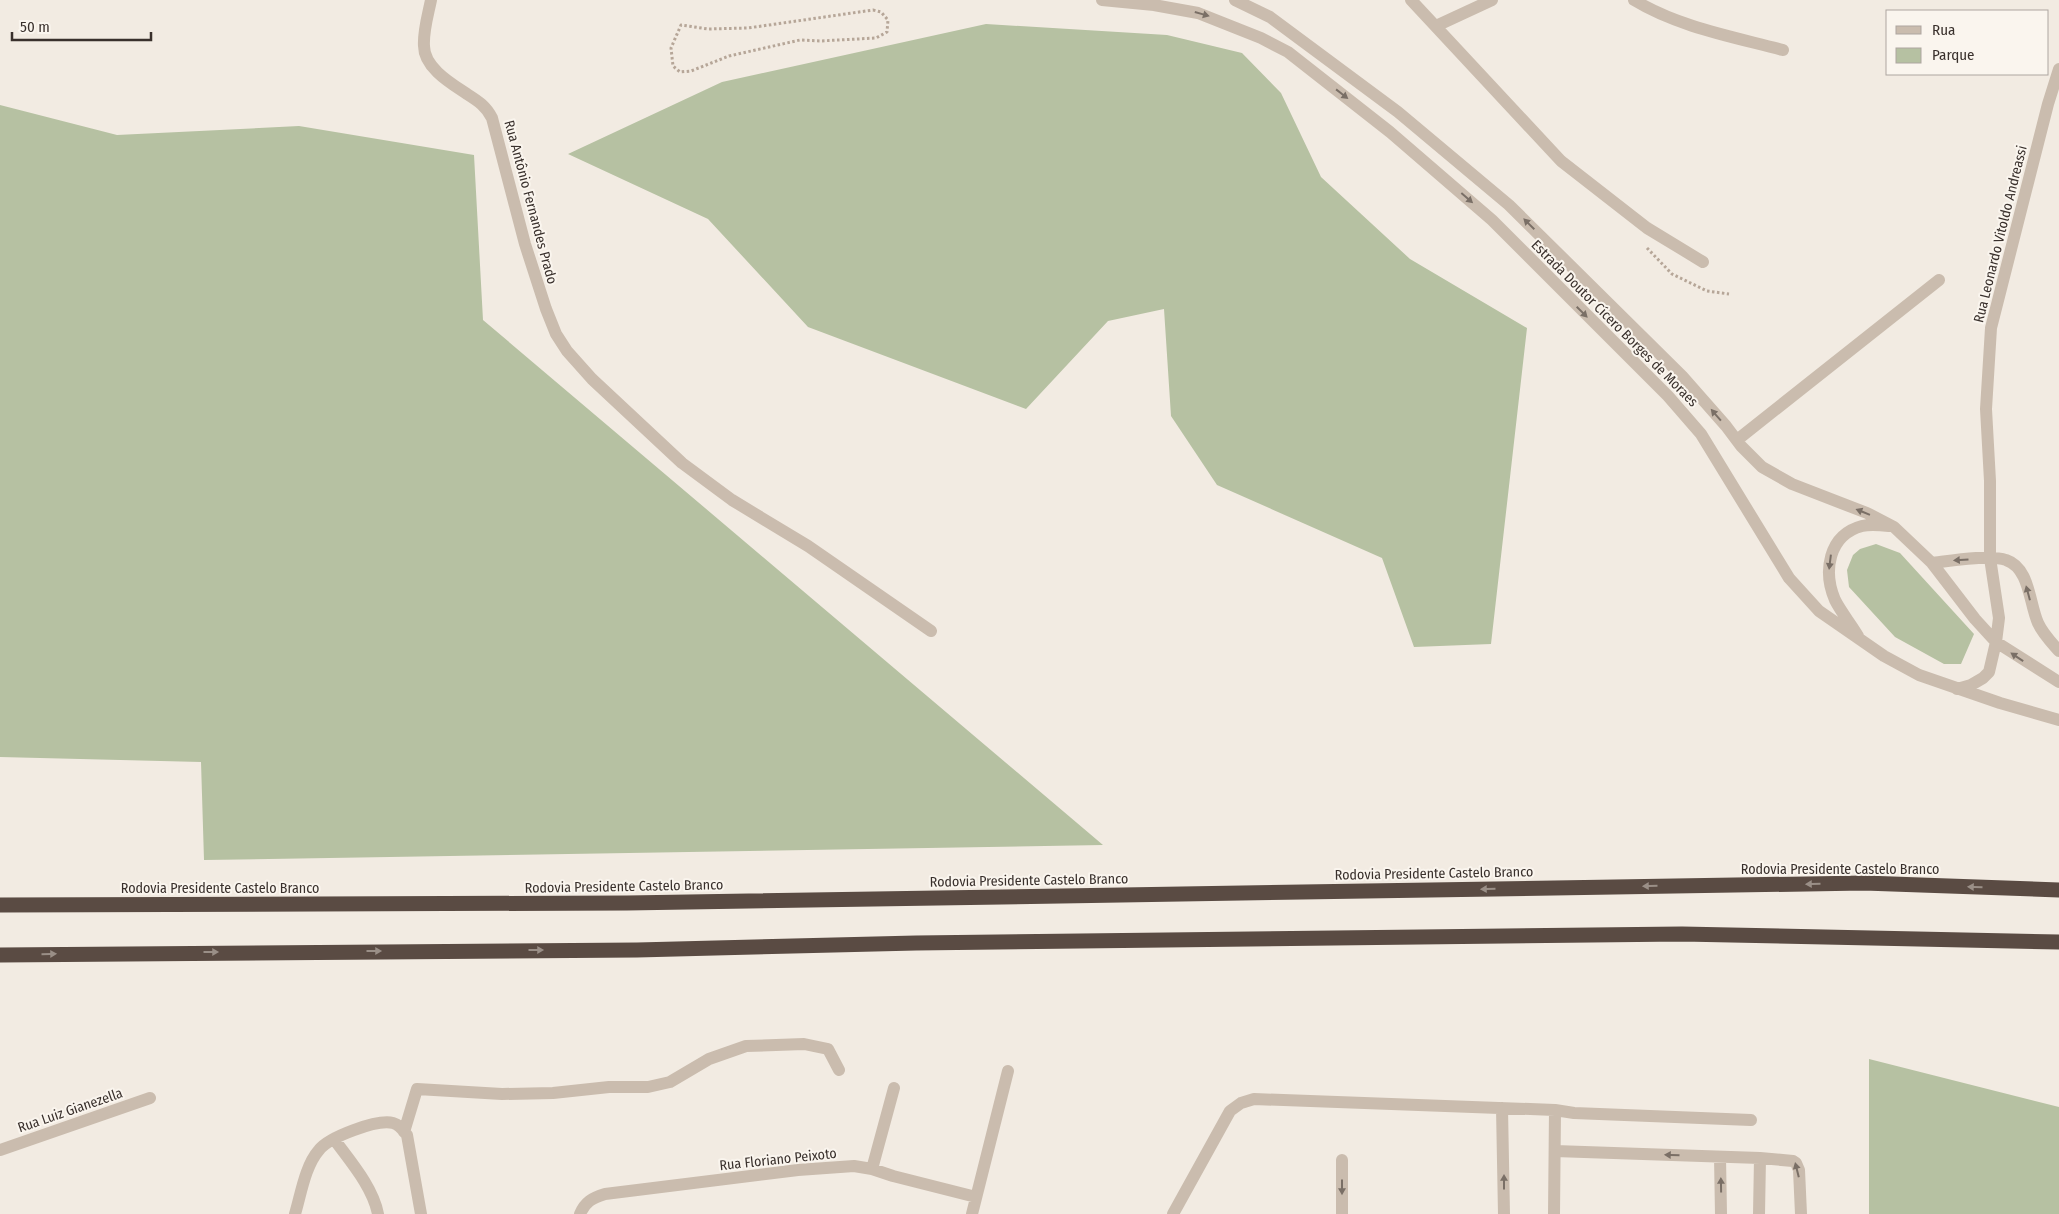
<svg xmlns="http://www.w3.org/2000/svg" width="2059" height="1214" viewBox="0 0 2059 1214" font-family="'Fira Sans Condensed',sans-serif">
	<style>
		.green { fill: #b6c1a2 }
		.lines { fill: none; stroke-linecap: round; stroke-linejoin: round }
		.path { stroke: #b6a698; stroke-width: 3; stroke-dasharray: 2.5 2.5; stroke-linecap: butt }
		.minor { stroke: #cabcae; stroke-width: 12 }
		.highway { stroke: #5a4b43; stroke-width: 15 }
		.oneway { fill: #7a6f66 }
		.oneway2 { fill: #9a8f87 }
		.labels { text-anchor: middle; stroke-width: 4; stroke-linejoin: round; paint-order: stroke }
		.street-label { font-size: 14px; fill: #39302c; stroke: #faf5ee }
	</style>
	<rect width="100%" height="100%" fill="#f2ebe2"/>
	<!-- green -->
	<path class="green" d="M986 24 1167 35 1242 53 1281 93 1321 177 1410 259 1527 328 1491 644 1414 647 1382 558 1217 485 1171 416 1164 309 1108 321 1026 409 808 327 708 219 568 154 722 82Z
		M0 105 117 135 299 126 474 155 483 320 1103 845 204 860 201 762 0 757Z
		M1876 544 1900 553 1974 634 1961 664H1944L1895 637 1849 587 1847 570 1853 555 1860 549Z
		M1869 1059 2059 1107V1214H1869Z"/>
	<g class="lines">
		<!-- path -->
		<path class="path" d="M873 10 881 12 888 20 887 32 876 38 820 41 800 40 729 56 691 71 680 72 673 66 671 48 681 25 708 29 748 28Z
			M1647 248 1672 274 1707 291 1729 294"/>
		<!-- minor -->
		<path class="minor" d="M431 0C428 15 423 31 424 46 424 68 452 84 467 94 478 101 486 106 492 118L525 244 546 309 556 334 567 351 592 379 682 463 732 500 808 546 931 631
			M1102 0 1154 5 1198 13 1261 38 1288 52 1390 132 1492 220 1668 396 1701 434 1789 578 1819 611 1884 656 1919 675 2000 703 2059 720
			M1235 0 1270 17 1398 112 1509 205 1682 376 1726 426 1741 446 1762 467 1792 484 1867 513 1894 527 1932 563 1975 619 1996 642 2059 682
			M1411 0 1561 161 1647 228 1703 262
			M1634 0C1678 27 1734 37 1783 50
			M1436 26 1492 0
			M1737 440 1939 280
			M1932 563C1949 561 1990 554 2006 560 2030 568 2029 603 2038 623 2043 634 2051 642 2059 651
			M1858 636C1851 624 1841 612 1835 600 1823 572 1828 535 1862 526 1870 524 1880 525 1889 526
			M1957 689 1971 685 1983 678 1989 672 1996 642 1999 618 1990 558V481L1986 409 1991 328 2048 104 2059 69
			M1502 1108 1504 1214
			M404 1132 417 1089 502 1094 553 1093 609 1087H648L670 1082 709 1059 746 1046 804 1044 828 1049 839 1070
			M334 1139C350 1161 373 1187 378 1214
			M0 1150 150 1098
			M1555 1151 1760 1158 1793 1161 1796 1163 1799 1170 1801 1214
			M1720 1157 1721 1214
			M1342 1160V1214
			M872 1169 894 1088
			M295 1214C301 1194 305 1166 319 1150 329 1137 377 1119 393 1123 400 1125 402 1129 407 1135L421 1214
			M580 1214C585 1202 592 1198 605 1194L798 1170 854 1166 872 1169 893 1176 976 1197
			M972 1214 1008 1071
			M1173 1214 1230 1111 1241 1103 1254 1099 1555 1110 1574 1113 1751 1120
			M1554 1214 1555 1110
			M1759 1214 1760 1158"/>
		<!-- highway -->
		<path class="highway" d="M0 905 627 903 1864 883 2059 890
			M0 955 637 950 916 943 1682 934 2059 942"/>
	</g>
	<!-- one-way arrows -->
	<defs><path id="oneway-solid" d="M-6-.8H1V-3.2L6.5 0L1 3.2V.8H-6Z" transform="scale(1.25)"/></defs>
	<g class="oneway">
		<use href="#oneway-solid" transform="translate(1202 14) rotate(16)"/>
		<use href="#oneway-solid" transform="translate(1342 94) rotate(38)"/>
		<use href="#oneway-solid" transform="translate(1467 198) rotate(41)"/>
		<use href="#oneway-solid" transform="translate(1529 224) rotate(-135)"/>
		<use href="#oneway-solid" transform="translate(1582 312) rotate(45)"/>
		<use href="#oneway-solid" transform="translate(1716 415) rotate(-131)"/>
		<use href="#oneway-solid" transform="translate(1863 512) rotate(-158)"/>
		<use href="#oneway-solid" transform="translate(1961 560) rotate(176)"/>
		<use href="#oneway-solid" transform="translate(1830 562) rotate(97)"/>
		<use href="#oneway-solid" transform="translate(2028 593) rotate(-105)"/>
		<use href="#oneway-solid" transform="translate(2017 657) rotate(-146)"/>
		<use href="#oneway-solid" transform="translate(1672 1155) rotate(-178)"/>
		<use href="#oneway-solid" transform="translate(1797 1170) rotate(-104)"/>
		<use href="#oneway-solid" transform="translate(1504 1182) rotate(-90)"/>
		<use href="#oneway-solid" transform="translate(1721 1185) rotate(-91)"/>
		<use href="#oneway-solid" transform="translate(1342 1187) rotate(90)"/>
	</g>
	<g class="oneway2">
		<use href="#oneway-solid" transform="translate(1813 884) rotate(179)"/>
		<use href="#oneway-solid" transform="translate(1650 886) rotate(179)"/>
		<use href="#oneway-solid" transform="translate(1975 887) rotate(-178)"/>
		<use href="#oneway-solid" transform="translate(1488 889) rotate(179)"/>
		<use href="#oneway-solid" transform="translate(536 950)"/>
		<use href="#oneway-solid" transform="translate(374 951)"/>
		<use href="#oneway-solid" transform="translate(211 952)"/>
		<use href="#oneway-solid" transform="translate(49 954) rotate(-1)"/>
	</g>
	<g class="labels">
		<!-- street labels -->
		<g class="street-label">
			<text transform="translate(531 202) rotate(75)" y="5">Rua Antônio Fernandes Prado</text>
			<text transform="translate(2000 234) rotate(-76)" y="5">Rua Leonardo Vitoldo Andreassi</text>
			<text transform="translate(1615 323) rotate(45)" y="5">Estrada Doutor Cícero Borges de Moraes</text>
			<text x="1840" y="874">Rodovia Presidente Castelo Branco</text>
			<text transform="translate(1434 873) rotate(-1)" y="5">Rodovia Presidente Castelo Branco</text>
			<text transform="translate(1029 880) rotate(-1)" y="5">Rodovia Presidente Castelo Branco</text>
			<text transform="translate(624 886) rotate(-1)" y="5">Rodovia Presidente Castelo Branco</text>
			<text x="220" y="893">Rodovia Presidente Castelo Branco</text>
			<text transform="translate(70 1110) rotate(-19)" y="5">Rua Luiz Gianezella</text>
			<text transform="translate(778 1159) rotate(-6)" y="5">Rua Floriano Peixoto</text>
		</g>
	</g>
	<!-- legend -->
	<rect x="1886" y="10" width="162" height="65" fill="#faf5ee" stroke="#ada6a0"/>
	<rect x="1896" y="26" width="25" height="8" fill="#cabcae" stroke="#ada6a0"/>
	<text x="1932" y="35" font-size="15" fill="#39302c">Rua</text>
	<rect x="1896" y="48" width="25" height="15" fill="#b6c1a2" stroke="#ada6a0"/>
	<text x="1932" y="60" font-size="15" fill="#39302c">Parque</text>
	<!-- scale -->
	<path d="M12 32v8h139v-8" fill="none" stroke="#39302c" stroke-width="2.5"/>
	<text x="20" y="32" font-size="15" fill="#39302c" stroke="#faf5ee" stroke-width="4" paint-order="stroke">50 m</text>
</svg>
